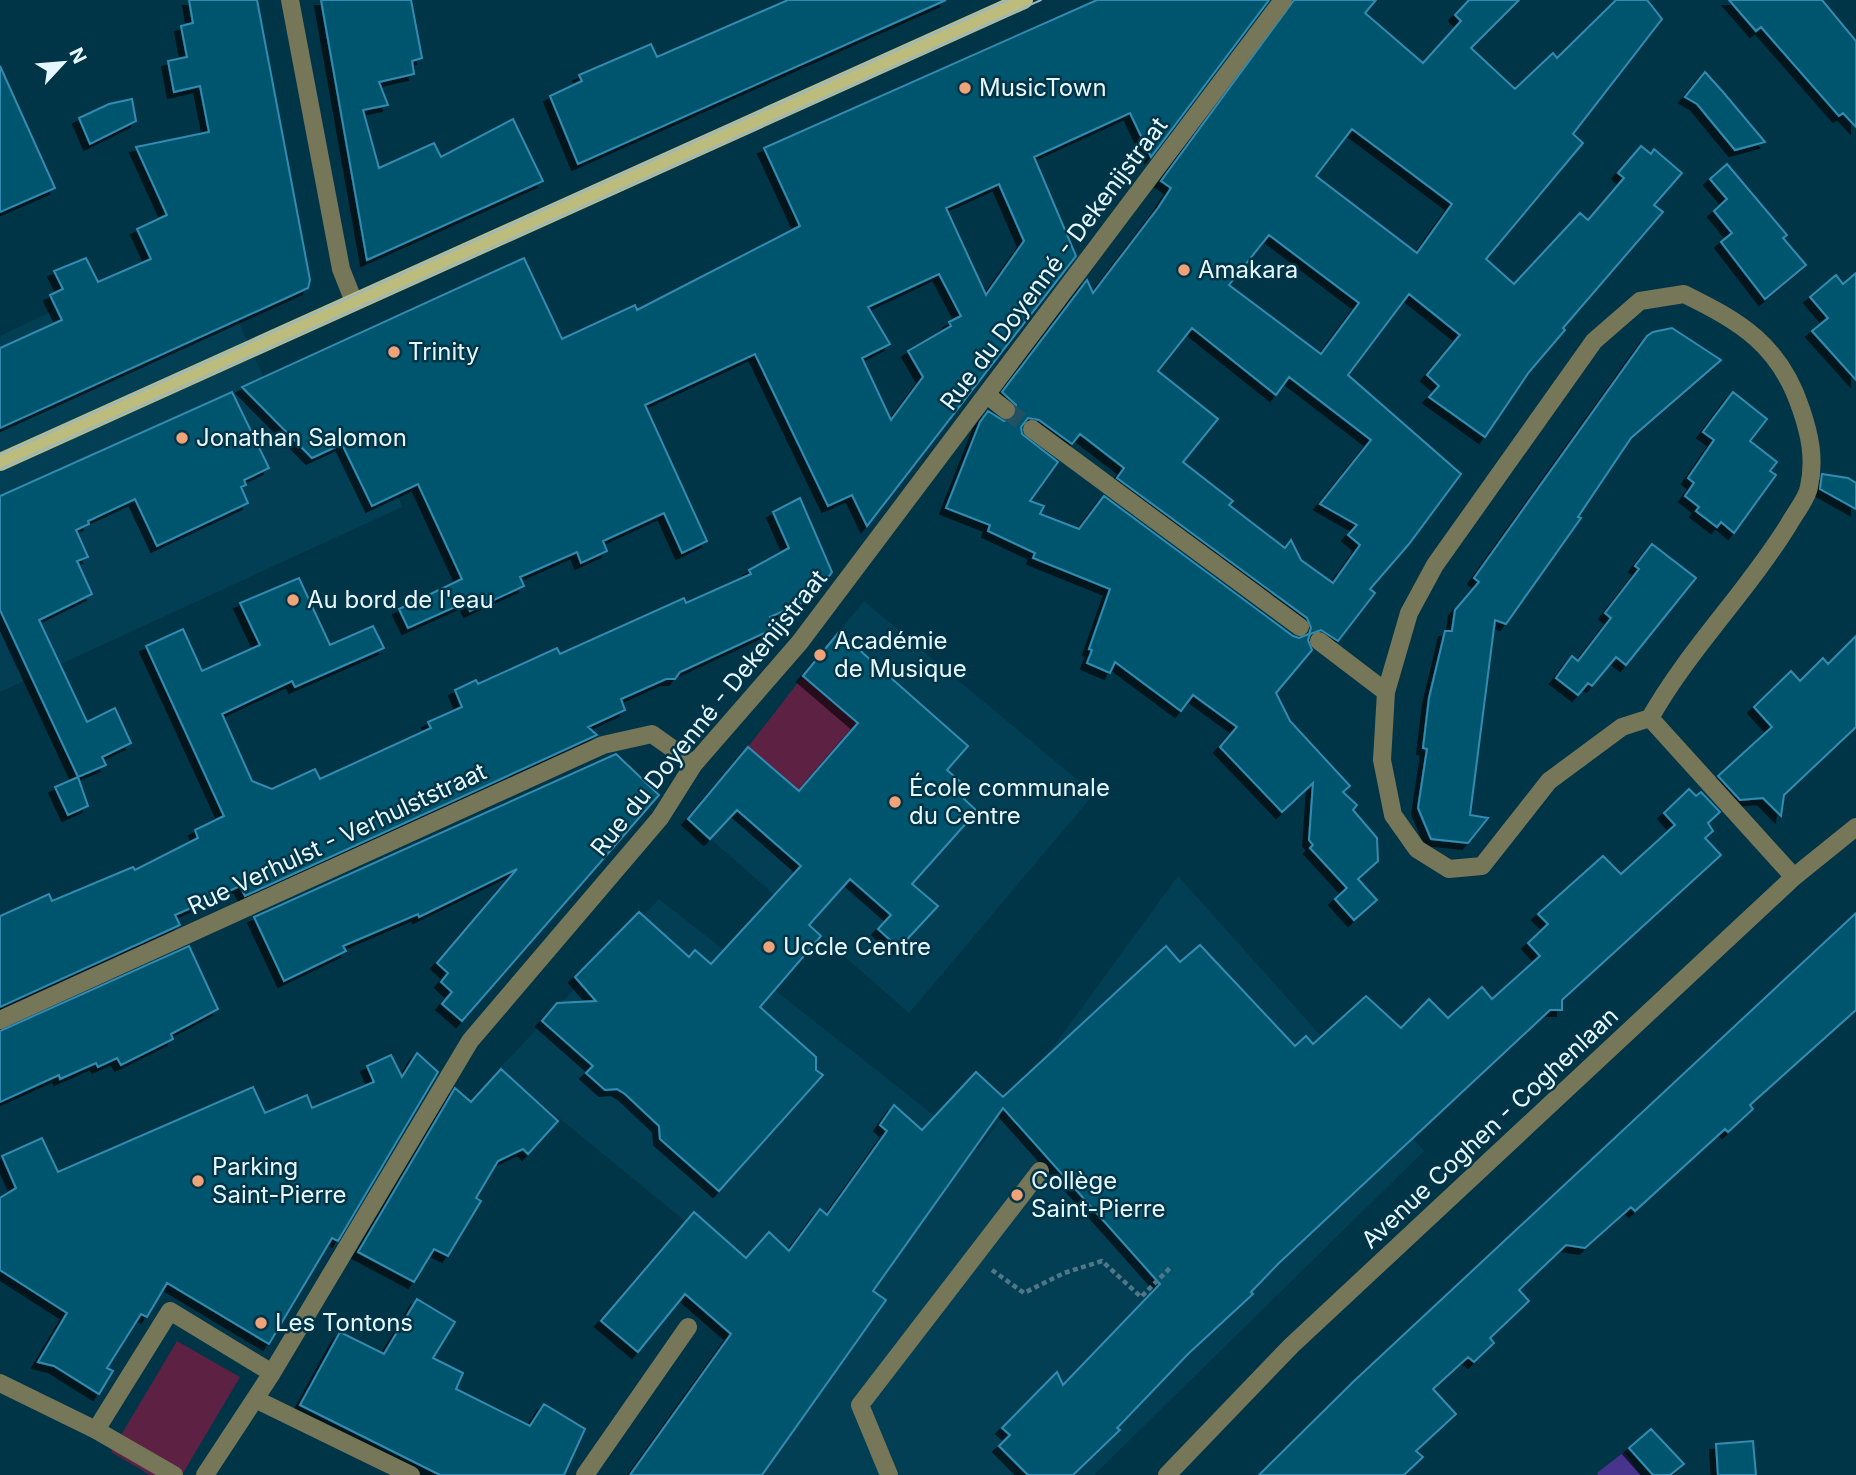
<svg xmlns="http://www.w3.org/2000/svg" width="1856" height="1475" viewBox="0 0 1856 1475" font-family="Inter,sans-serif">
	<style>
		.built { fill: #033f54 }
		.green { fill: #5d2143 }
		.water { fill: #48348d }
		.building { fill: #05546e; stroke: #328cb1; stroke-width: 2; fill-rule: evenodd; filter: url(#shadow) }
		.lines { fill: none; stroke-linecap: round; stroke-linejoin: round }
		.minor-tunnel { stroke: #235163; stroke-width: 18; stroke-dasharray: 18 9; stroke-linecap: butt }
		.path { stroke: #507787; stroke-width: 4.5; stroke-dasharray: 5 3.5; stroke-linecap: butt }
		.minor { stroke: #767658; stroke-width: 18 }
		.major { stroke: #bcbd7d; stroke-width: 18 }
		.tram { stroke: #9cb7c3; stroke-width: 2 }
		.poi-dot { fill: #f0a279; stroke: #003447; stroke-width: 2.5 }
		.labels { text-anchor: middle; stroke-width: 5; stroke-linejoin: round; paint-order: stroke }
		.poi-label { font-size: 24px; fill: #e7f7ff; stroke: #003447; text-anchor: start }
		.street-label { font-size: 24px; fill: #e7f7ff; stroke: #003447 }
	</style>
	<defs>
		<filter id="shadow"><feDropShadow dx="-6" dy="6" stdDeviation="0" flood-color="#0009"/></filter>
	</defs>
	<rect width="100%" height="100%" fill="#003447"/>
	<!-- built -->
	<path class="built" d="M202 240 268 387 350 341 402 507 0 692V336Z
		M864 601 1094 794 909 1013 688 819 748 747 776 771 857 723 803 676Z
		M1178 876 1424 1151 1094 1475H705L763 1358 707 1239 499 1069 659 899 978 1150Z"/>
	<!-- green -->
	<path class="green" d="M803 676 857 723 798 791 748 747Z
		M177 1341 240 1377 182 1475H150L111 1452Z"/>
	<!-- water -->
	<path class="water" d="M1624 1452 1641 1475H1598L1597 1473Z"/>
	<!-- building -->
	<path class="building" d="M189 0H257L310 280 308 288 0 428V348L62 320 50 295 63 289 54 271 86 258 98 282 151 259 137 229 167 215 136 147 209 132 200 86 174 92 168 61 187 57 181 26 193 23Z
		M321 0H411L422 58 412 61 414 74 379 82 388 105 363 110 379 168 434 143 441 157 513 119 543 181 367 260Z
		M788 0H946L578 164 550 96 582 81 579 75 651 44 657 57Z
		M1097 0H1269L1151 157 1130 113 1034 157 1076 256 867 526 852 495 828 506 755 354 645 405 707 541 682 553 664 513 603 541 607 551 581 563 577 552 520 577 524 586 470 611 466 602 408 628 399 609 462 579 418 484 372 506 342 444 312 458 242 387 524 258 562 339 635 305 637 310 800 226 764 148ZM999 184 1024 241 986 295 946 208ZM939 274 961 316 949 322 951 326 908 351 923 377 891 420 862 358 890 344 868 307Z
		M1294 0H1376L1365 13 1423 63 1461 21 1455 15 1469 0H1519L1471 48 1515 89 1553 53 1557 58 1616 0H1647L1662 19 1573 134 1583 143 1486 259 1514 284 1580 213 1588 220 1624 178 1618 173 1641 146 1651 154 1654 149 1682 173 1654 205 1663 212 1563 328 1565 330 1529 372 1485 437 1429 397 1439 386 1427 375 1460 335 1409 294 1348 375 1461 474 1409 544 1370 589 1375 593 1338 641 1321 630 1310 634 1308 640 1312 650 1276 693 1290 721 1350 786 1343 792 1357 805 1353 810 1377 838 1378 861 1358 879 1377 900 1354 920 1335 899 1347 888 1310 848 1313 845 1309 840 1313 783 1282 812 1220 747 1237 727 1193 695 1181 711 1115 662 1110 673 1087 663 1092 650 1089 649 1110 589 1033 558 1035 553 988 531 990 525 946 508 980 422 988 411 1004 421 1015 416 1016 405 1002 392 1087 280 1093 293 1158 208 1171 188 1161 181ZM1352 129 1452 204 1417 253 1316 176ZM1269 235 1359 303 1321 354 1229 285ZM1192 328 1276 395 1289 377 1371 440 1320 504 1357 525 1348 535 1360 545 1333 583 1301 560 1291 540 1285 548 1229 505 1233 501 1183 462 1218 419 1158 371ZM1028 418 1039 420 1072 444 1080 434 1124 468 1117 478 1307 618 1311 628 1309 634 1299 638 1293 636 1104 496 1079 529 1040 514 1044 506 1030 501 1058 462 1022 434 1021 427Z
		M1729 0H1822L1856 41V127L1843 113 1839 116 1761 27 1756 31Z
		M0 66 55 188 0 212Z
		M1705 72 1723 92 1765 142 1735 150 1697 104 1685 97Z
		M132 99 136 121 90 144 79 118 109 104Z
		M1727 164 1787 235 1783 238 1806 265 1765 299 1721 242 1732 233 1714 211 1727 199 1710 179Z
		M1856 273V380L1812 331 1828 318 1810 297 1836 275 1843 284Z
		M1672 328 1721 360 1631 438 1578 517 1581 518 1506 624 1495 620 1470 815 1488 818 1468 843 1431 839 1418 808 1427 749 1423 748 1429 698 1445 631H1452L1455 610 1479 582 1474 578 1647 336 1653 332Z
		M232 392 269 468 244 480 246 485 241 487 248 503 157 546 135 499 88 521 89 524 76 530 88 557 77 561 92 594 39 620 87 722 115 708 131 743 102 757 106 765 78 777 0 610V496Z
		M1733 392 1767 419 1750 441 1777 462 1770 471 1776 475 1734 533 1721 522 1717 527 1696 511 1699 507 1685 496 1694 483 1688 478 1714 440 1703 432Z
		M1822 474 1848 478 1856 483V509L1820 489Z
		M800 498 832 572 813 598 770 617 775 628 680 672 675 679H666L621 699 625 710 588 727 597 735 245 896 240 886 175 915 180 925 0 1007V916L49 894 52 901 133 867 135 870 198 838 195 830 224 816 146 646 183 629 202 671 260 645 240 603 299 578 330 645 373 626 384 648 295 687 292 681 222 714 252 781 272 789 315 769 320 779 431 728 428 722 462 707 455 690 476 680 478 684 557 648 560 654 684 598 686 603 751 574 749 570 789 548 773 512Z
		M1652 544 1696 578 1626 665 1616 657 1592 686 1588 683 1578 695 1556 678 1572 656 1578 661 1611 618 1605 613 1639 569 1635 566Z
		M839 632 968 746 947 770 971 791 964 799 977 811 912 884 938 906 899 948 878 929 891 915 850 879 809 925 821 936 760 1007 816 1057V1070L823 1075 719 1191 660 1139 659 1126 625 1094 617 1089 605 1090 586 1073 593 1066 542 1021 557 1003 596 1001 575 977 639 912 689 957 695 950 711 964 801 866 737 810 710 839 688 819 748 747 799 791 858 723 803 676Z
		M1856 636V727L1784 795 1781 816 1763 798 1740 800 1718 776 1772 727 1754 707 1791 671 1800 681 1823 658 1828 664Z
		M616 754 659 795 462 1021 442 1004 452 992 441 982 448 973 437 963 517 869 419 917 418 914 343 946 346 951 284 981 254 917Z
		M78 777 88 806 68 815 55 787Z
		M1689 789 1696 796 1701 792 1720 812 1708 823 1713 831 1705 838 1721 855 1562 1000V1010H1550L1279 1263 1251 1292 1253 1294 1188 1354 1117 1428 1120 1430 1073 1475H1028L999 1446 1010 1435 1002 1428 1057 1372 1063 1385 1160 1284 1003 1108 873 1291 886 1300 762 1475H630L731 1334 685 1294 638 1352 601 1321 694 1212 746 1258 769 1232 789 1251 820 1209 827 1215 887 1131 880 1125 894 1105 922 1130 976 1072 1003 1097 1166 946 1180 962 1200 945 1295 1046 1306 1036 1313 1044 1366 996 1401 1028 1429 999 1448 1018 1482 987 1492 999 1540 956 1528 943 1548 924 1538 914 1603 856 1621 874 1675 825 1664 813Z
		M1856 913V1010L1750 1105 1753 1109 1728 1132 1725 1129 1635 1211 1631 1207 1585 1248 1566 1245 1519 1290 1529 1301 1490 1338 1494 1343 1474 1362 1468 1357 1433 1389 1456 1414 1416 1451 1423 1457 1404 1475H1259L1353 1382Z
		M189 946 218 1009 171 1034 173 1039 121 1065 117 1058 98 1067 96 1063 60 1079 59 1075 0 1102V1031Z
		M417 1053 438 1072 338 1241 332 1238 269 1344 167 1283 147 1317 141 1314 107 1368 113 1371 99 1394 54 1366 38 1362 67 1313 0 1270V1198L16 1188 2 1156 42 1138 58 1172 253 1087 265 1113 307 1095 312 1108 374 1082 367 1066 391 1055 402 1077Z
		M501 1069 558 1121 528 1154 523 1149 498 1161 476 1198 481 1201 448 1256 434 1249 414 1282 358 1252 455 1088 471 1102Z
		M417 1299 455 1322 433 1358 463 1373 456 1389 530 1426 544 1404 585 1429 564 1475H440L300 1405 340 1332 384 1354Z
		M1651 1429 1684 1464 1670 1475H1653L1629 1448Z
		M1753 1441 1756 1475H1718L1716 1444Z"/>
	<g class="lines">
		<!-- minor-tunnel -->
		<path class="minor-tunnel" d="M1006 410 1032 429"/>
		<!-- path -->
		<path class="path" d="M992 1270 1024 1293 1064 1273 1102 1261 1141 1297 1170 1268"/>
		<!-- minor -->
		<path class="minor" d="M290 0 341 269 354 302
			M1684 294C1741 322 1780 345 1801 409 1810 435 1815 459 1809 487 1807 499 1795 513 1789 524 1747 592 1689 649 1650 718L1622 727 1549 781 1482 866 1449 869 1417 849 1393 815 1382 760 1386 692 1409 613 1435 565 1594 341 1640 301Z
			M987 395 1006 410
			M1032 429 1300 627
			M1319 641 1386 692
			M1650 718 1794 877
			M0 1020 603 745 652 734 694 764
			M0 1383 96 1430 174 1475
			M255 1399 411 1475
			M96 1430 170 1311 272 1373
			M205 1475 272 1373 470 1041 660 818 694 764 800 642 1283 0
			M585 1475 688 1327
			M889 1475 860 1405 1040 1171
			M1167 1475 1291 1346 1794 877 1856 827"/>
		<!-- major -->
		<path class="major" d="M0 462 1024 0"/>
		<!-- tram -->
		<path class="tram" d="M0 455 1008 0
			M0 469 1041 0"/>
	</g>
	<!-- markers -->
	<g class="poi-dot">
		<circle cx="965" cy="88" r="7"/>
		<circle cx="1184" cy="270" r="7"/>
		<circle cx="394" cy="352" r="7"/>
		<circle cx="182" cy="438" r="7"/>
		<circle cx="293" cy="600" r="7"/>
		<circle cx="820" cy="655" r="7"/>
		<circle cx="895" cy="802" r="7"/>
		<circle cx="769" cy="947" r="7"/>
		<circle cx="198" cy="1181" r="7"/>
		<circle cx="1017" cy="1195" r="7"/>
		<circle cx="261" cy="1323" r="7"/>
	</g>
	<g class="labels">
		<!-- poi labels -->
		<g class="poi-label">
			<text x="979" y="96">MusicTown</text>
			<text x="1198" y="278">Amakara</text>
			<text x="408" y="360">Trinity</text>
			<text x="196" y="446">Jonathan Salomon</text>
			<text x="307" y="608">Au bord de l'eau</text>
			<text x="834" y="649">Académie<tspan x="834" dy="28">de Musique</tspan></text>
			<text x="909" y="796">École communale<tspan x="909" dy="28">du Centre</tspan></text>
			<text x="783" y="955">Uccle Centre</text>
			<text x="212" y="1175">Parking<tspan x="212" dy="28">Saint-Pierre</tspan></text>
			<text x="1031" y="1189">Collège<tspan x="1031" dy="28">Saint-Pierre</tspan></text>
			<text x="275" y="1331">Les Tontons</text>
		</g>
		<!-- street labels -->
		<g class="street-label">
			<text transform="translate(1054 264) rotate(-53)" y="8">Rue du Doyenné - Dekenijstraat</text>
			<text transform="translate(709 713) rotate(-51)" y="8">Rue du Doyenné - Dekenijstraat</text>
			<text transform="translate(337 839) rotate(-25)" y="8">Rue Verhulst - Verhulststraat</text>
			<text transform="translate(1490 1128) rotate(-43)" y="8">Avenue Coghen - Coghenlaan</text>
		</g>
	</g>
	<!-- north arrow -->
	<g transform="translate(63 63) rotate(64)" stroke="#003447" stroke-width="5" paint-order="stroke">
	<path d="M0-5L12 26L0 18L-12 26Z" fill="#e7f7ff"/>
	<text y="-10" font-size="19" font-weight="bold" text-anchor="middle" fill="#e7f7ff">N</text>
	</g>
</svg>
